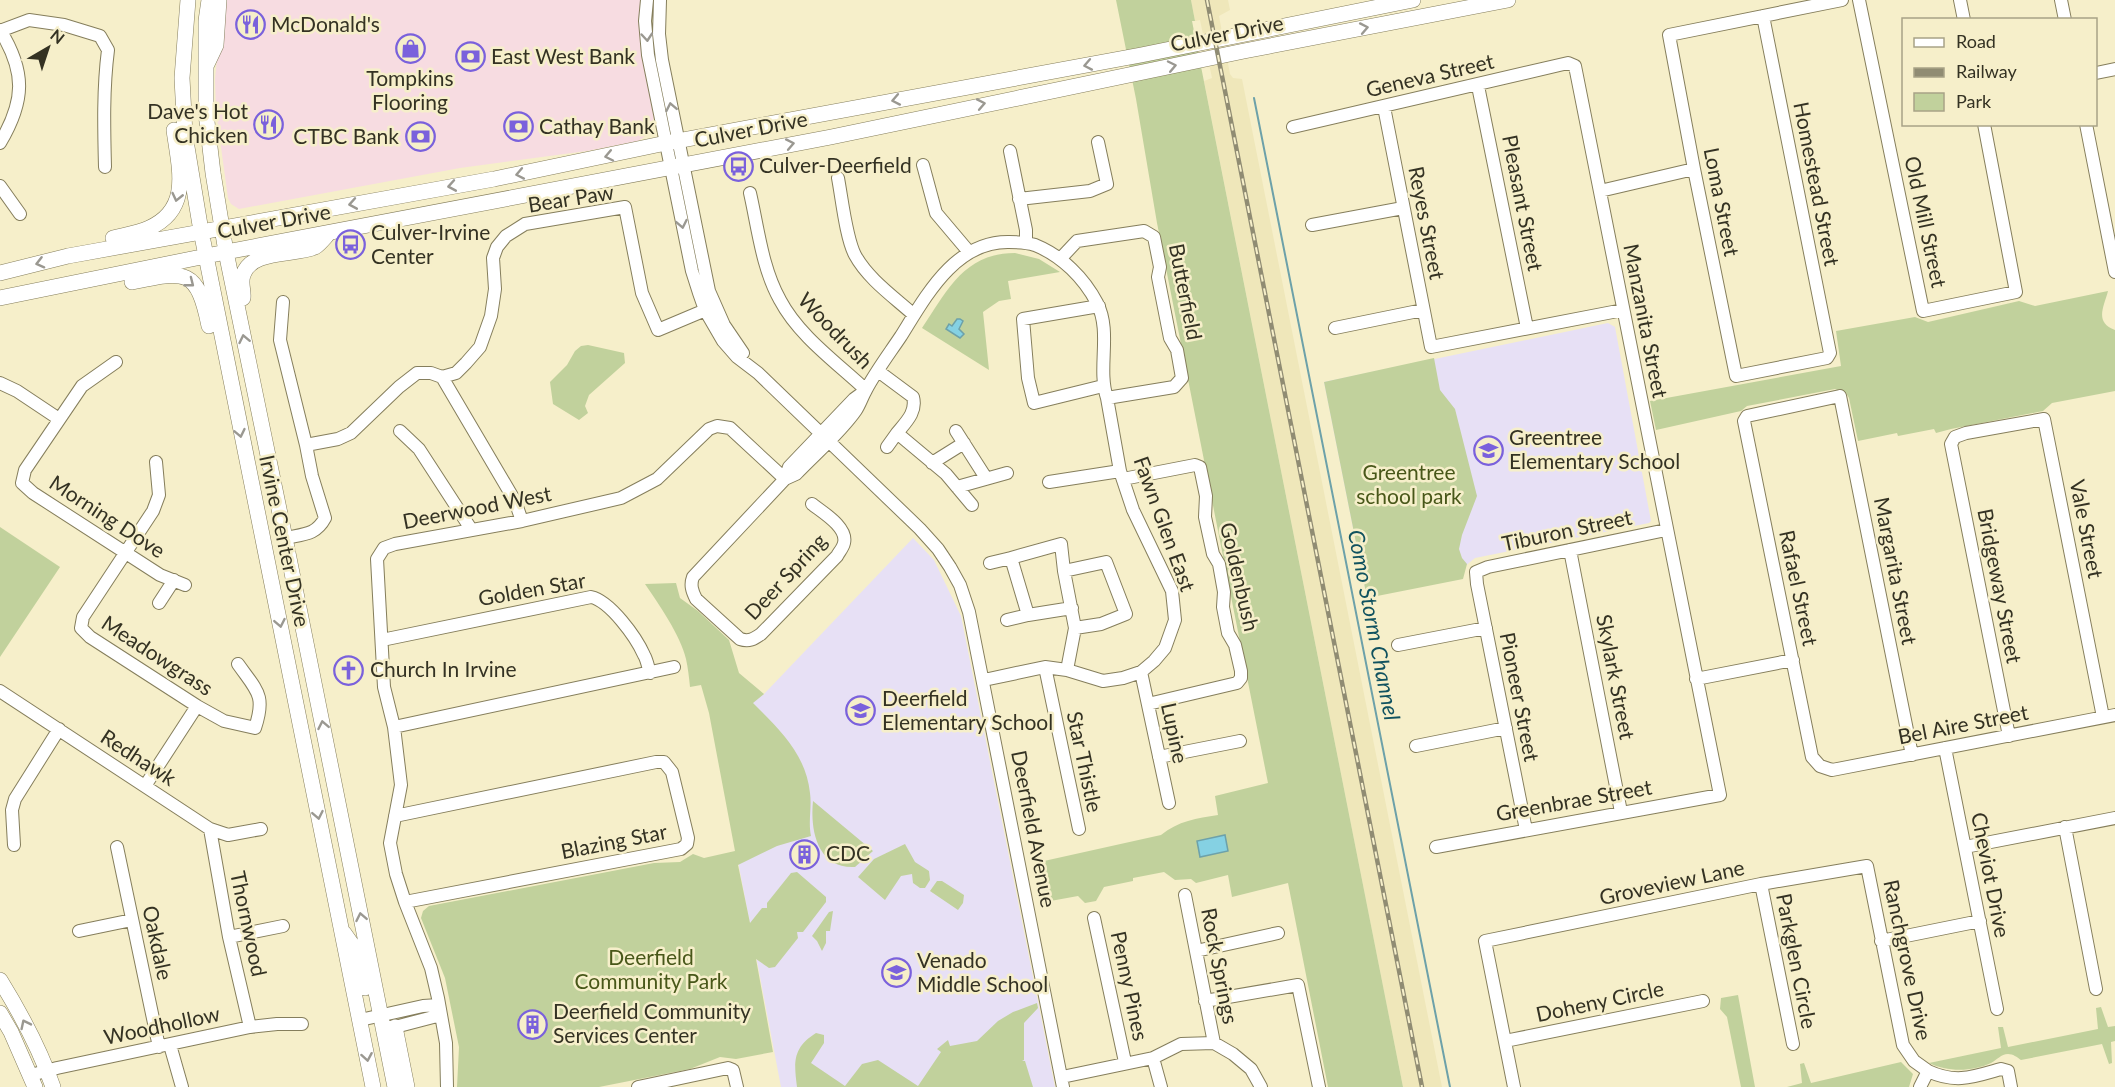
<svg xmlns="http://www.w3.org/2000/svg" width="2115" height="1087" viewBox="0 0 2115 1087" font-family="Lato,sans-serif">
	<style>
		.commercial { fill: #f7dce1 }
		.built { fill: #efe7ba }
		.education { fill: #e7e0f5 }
		.green { fill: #c1d19c }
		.water { fill: #85d1e3; stroke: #6da1a9; stroke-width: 1.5 }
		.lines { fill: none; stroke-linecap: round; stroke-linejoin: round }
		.stream { stroke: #6da1a9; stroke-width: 2 }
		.minor-casing { stroke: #857e5c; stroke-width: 14 }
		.major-casing { stroke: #857e5c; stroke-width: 16 }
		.minor { stroke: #fff; stroke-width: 12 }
		.major { stroke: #fff; stroke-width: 15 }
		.rail-casing { stroke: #908c73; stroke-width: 4.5 }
		.rail { stroke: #f6efca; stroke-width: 2; stroke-dasharray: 7; stroke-linecap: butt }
		.oneway { stroke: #9a9891 }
		.labels { text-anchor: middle; stroke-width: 5; stroke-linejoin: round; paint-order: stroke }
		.poi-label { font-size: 21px; fill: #343223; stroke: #f6efca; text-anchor: start }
		.street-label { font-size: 21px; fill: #343223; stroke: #f6efca }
		.park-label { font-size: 21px; fill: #485719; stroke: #f6efca }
		.water-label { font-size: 22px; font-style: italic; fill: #10525f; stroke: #f6efca }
	</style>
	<rect width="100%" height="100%" fill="#f6efca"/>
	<!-- commercial -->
	<path class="commercial" d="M223 0H641L642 52 654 115 652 129 647 135 638 141 587 151 460 168 239 209 231 204 228 198 216 111 215 79Z"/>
	<!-- built -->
	<path class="built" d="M1191 0H1228L1230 10 1219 16 1230 74 1233 78 1242 79 1442 1087H1403L1204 81 1212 78 1200 20 1195 21Z"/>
	<!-- education -->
	<path class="education" d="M1608 323 1615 327 1651 521 1649 523 1475 558 1464 567 1367 598 1324 382Z
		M913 538 934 560 961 616 1055 1087H781L711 720H729L764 694Z"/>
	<!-- green -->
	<path class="green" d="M1116 0H1191L1195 21H1192L1403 1087H1328L1288 883 1232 897 1228 875 1196 883 1191 879 1175 880 1164 872 1133 878V881L1104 887 1096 901 1085 903 1078 896 1045 902 1035 863 1161 835C1178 821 1197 818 1218 815L1215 796 1268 783 1157 223 1136 99Z
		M1015 253 1039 259 1060 272 1008 281 1011 299 999 301 983 312 989 370 922 328C947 291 964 253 1015 253Z
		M2108 291C2104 307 2094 322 2115 330V391L2052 403 2043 411 1951 429 1936 433 1934 429 1898 436 1897 433 1858 441 1849 398 1846 393 1835 389 1747 406 1741 411 1656 430 1650 401 1841 366 1836 331 1915 317 1928 322 2019 301 2035 306Z
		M588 345 624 353 625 363 589 395 585 406 588 413 579 420 553 404 550 382 567 365 575 351 581 346Z
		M1434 358 1440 390 1455 409 1477 496 1462 535 1459 549 1462 558 1467 564 1463 579 1367 598 1324 382Z
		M0 527 60 567 0 657Z
		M676 583 680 598 698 611 729 640 739 673 764 694 753 703C779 729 806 754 810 793 812 808 808 821 811 836L777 846 738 865 750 923 762 908H767V903L791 873 797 872 826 897V902L803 932H797L798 938 775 967 769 968 756 959 773 1052 736 1059 720 1057 690 1069 599 1087H457L459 1047 445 978 421 918 423 911 429 906 654 863 680 862 693 854 704 858 735 851 709 713 701 685 690 687C689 677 688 668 686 659 681 636 658 603 645 584Z
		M813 801 873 851 855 867C817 869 810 830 813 801Z
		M905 844 915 862 929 871 930 880 925 888H920L913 883 912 874 901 876 885 900 858 877 874 859Z
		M937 881H942L964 895 963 903 958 910 930 891Z
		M833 911 830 931H826V943L822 951 817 941 812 936 829 912Z
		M1738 995 1755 1087H1741L1727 1017 1720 1009 1721 998Z
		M1037 1003 1038 1008 1024 1023V1060L1022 1061H1025L1033 1087H797C794 1063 792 1048 816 1033L824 1035V1043L811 1063 845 1086 862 1064 878 1060 918 1086 941 1052 937 1049 948 1040 950 1046 977 1041 998 1021 1013 1012Z
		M2101 1007 2108 1027 2115 1026V1041L2111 1042 2112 1063 2109 1064 2102 1044 2021 1060C2017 1057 2013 1054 2008 1054 2001 1054 1997 1060 1991 1063 1972 1072 1947 1072 1929 1063L2001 1048 1998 1027H2003L2008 1047 2098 1029 2096 1008Z
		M1901 1062 1913 1074 1909 1087H1787L1802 1083 1800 1064 1804 1063 1811 1083Z"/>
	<!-- water -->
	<path class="water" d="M957 319H960L963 321 959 329 964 334 960 338 946 329 949 324 952 326Z
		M1225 835 1228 851 1200 857 1197 841Z"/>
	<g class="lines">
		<!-- stream -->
		<path class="stream" d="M1254 98 1450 1087"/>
		<defs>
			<path id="minor" d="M647 0 645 21 648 55 692 271 699 293 705 310 723 341 737 357 758 373 920 529 938 549 950 567 960 585 969 612 1063 1087
				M660 0 659 34 662 60 709 291 724 325 743 353
				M1859 0 1923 311 2016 292 1984 124
				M1960 0 1964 20
				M2061 0 2065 20
				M1763 16 1830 353 1827 358 1736 376 1694 169 1669 35 1842 0
				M0 30C26 72 25 101 0 143
				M0 31 29 20 64 25 100 36 108 50C103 89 104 128 105 167
				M2096 73 2115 69
				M1478 86 1527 328
				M1384 107 1431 347 1623 310
				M2086 124 2115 272
				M1293 127 1568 63 1575 66 1720 795 1436 847
				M1010 151 1026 230V242
				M923 165 936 213 969 252
				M838 178C842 199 846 238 855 255 868 279 894 297 914 315
				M0 186 20 214
				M1600 191 1694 169
				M750 193C758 228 762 268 780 300 799 336 836 362 866 390
				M1019 199 1090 191 1107 184 1098 142
				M1312 225 1403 208
				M1061 258 1077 241 1144 231 1154 237 1160 267 1158 277 1170 338 1177 350 1182 378 1174 387 1107 398
				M283 302 280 340 306 445
				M1099 306 1023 319 1028 378 1034 403 1103 386
				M1335 328 1423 310
				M116 362 82 386 25 470 22 483 33 493 160 575 185 585
				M878 371 913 397C917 412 906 422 897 433L946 474 972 505
				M442 377 515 501 522 521
				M0 383 17 391 59 419
				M400 431 419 449 471 529
				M956 431 986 478
				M887 447 897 433
				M156 462 159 495 153 511 83 617 81 628 90 637 197 706 224 721 255 728C266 695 257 691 238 664
				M932 463 964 443
				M785 479 789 467 854 399 865 391
				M1123 479 1195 465 1200 467 1206 496 1205 517 1213 554 1219 564 1224 592 1223 607 1228 633 1235 645 1241 671V678L1237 683 1148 704
				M1049 482 1120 471
				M957 487 1007 473
				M812 504C822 512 848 527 844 543 843 548 839 552 837 556L761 634C754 639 749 642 740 639L696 599C692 591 690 585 693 577L785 479 796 474C815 454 841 432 856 410 860 404 862 397 866 390 876 371 889 354 901 336 926 296 955 241 1009 242 1018 242 1026 242 1035 245 1062 256 1084 278 1097 303 1112 332 1097 368 1107 398L1120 471 1133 510 1172 591 1175 620 1165 648 1154 661 1141 672 1123 678 1103 681 1067 670 1045 667 984 680
				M285 538C304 534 316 535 325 518L312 476 306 445 338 439 351 433 399 387 417 373H431L442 377 456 373 466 363 480 347 491 316 495 289 493 258 497 247 506 236 525 224 625 207 642 293 658 330 715 306
				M1570 550 1621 812
				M990 563 1011 558
				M1064 571 1106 562 1126 614 1101 624 1075 628
				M159 603 174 580
				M1007 620 1028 615
				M382 640 591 597C610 601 636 637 644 655 647 660 648 667 650 673
				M1398 645 1486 628
				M1045 667 1079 829
				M1067 670 1075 628 1064 571 1061 544 1011 558 1028 615 1072 608
				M1141 672 1169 803
				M1696 679 1793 660
				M0 691 210 829 228 835 261 829
				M394 727 674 667
				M2009 736 1951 444 1955 437 1966 433 2044 419 2103 717
				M1416 746 1506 728
				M1945 748 1997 1009
				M1912 755 1840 396 1747 416 1744 421 1812 757 1820 766 1832 770 2115 715
				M1159 757 1240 741
				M145 786 197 706
				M395 816 656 762H664L672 772 688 838 687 844 681 849 405 902
				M2065 827 2096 989
				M210 829 229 937 250 1027
				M1526 830 1477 584 1476 572 1488 567 1666 530
				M14 845 12 810 15 799 59 729
				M117 847 159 1047
				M1965 847 2115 818
				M1761 884 1793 1044
				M1185 895 1214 1043
				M1094 918 1125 1062
				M79 931 132 920
				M229 937 283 926
				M1881 941 1980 921
				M1196 951 1278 933
				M1205 1001 1298 985 1319 1087
				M360 1020 423 1006 439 1005
				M387 1027H395L441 1015
				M1505 1041 1703 1001
				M170 1045 182 1087
				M1153 1058 1161 1087
				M1928 1071C1956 1084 1973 1077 2001 1069L2008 1071 2011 1087
				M31 1075 57 1068 250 1027 277 1024H302
				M1062 1077 1153 1058 1181 1044 1214 1043 1233 1054 1251 1069 1261 1087
				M447 1087 446 1043 438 998 431 968 405 902 396 874 390 843 401 785 394 727 384 687 377 559 384 548 395 544 522 521 621 498 657 479 709 429 717 426 730 428 785 479
				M638 1087 728 1068 733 1070 737 1087
				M1514 1087 1485 941 1761 884 1867 866 1903 1045 1914 1061 1928 1071 1920 1087"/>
			<path id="major" d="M188 0 182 78 185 135 201 231 373 1087
				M209 0 206 21V113L213 173 226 252 285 538 395 1087
				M207 64 216 45 219 0
				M113 238C125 235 138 233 149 228 192 209 179 168 174 130
				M0 273 68 256 494 179 666 143 1141 55 1413 0
				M132 282C185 271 197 267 209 326
				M0 298 226 252 831 137 1244 51 1508 0
				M243 298C244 291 240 283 243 275 251 249 295 256 315 247 320 244 325 237 329 233
				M344 933 356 950 365 988
				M0 980C21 1014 40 1049 53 1087
				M0 1013 11 1032 35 1087
				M395 1027 407 1087"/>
		</defs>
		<!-- minor casing -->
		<use href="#minor" class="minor-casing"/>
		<!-- major casing -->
		<use href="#major" class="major-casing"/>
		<!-- minor -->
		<use href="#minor" class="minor"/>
		<!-- major -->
		<use href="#major" class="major"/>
		<defs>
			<path id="rail" d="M1207 0 1422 1087"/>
		</defs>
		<!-- rail casing -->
		<use href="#rail" class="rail-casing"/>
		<!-- rail -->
		<use href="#rail" class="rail"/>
	</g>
	<!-- one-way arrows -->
	<defs><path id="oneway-chevron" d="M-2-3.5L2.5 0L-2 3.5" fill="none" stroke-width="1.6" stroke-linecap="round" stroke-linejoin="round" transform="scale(1.5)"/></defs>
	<g class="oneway">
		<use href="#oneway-chevron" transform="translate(1364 28) rotate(-11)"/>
		<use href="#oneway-chevron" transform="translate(647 37) rotate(85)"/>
		<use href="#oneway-chevron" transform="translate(1088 65) rotate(169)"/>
		<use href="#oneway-chevron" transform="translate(1172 66) rotate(-12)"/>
		<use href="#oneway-chevron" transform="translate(896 100) rotate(169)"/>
		<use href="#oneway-chevron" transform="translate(981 104) rotate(-11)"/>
		<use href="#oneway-chevron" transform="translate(671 107) rotate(-101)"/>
		<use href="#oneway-chevron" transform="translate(790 144) rotate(-11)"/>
		<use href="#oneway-chevron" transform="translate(609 156) rotate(168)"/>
		<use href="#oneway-chevron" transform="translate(520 174) rotate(169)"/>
		<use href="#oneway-chevron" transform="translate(452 186) rotate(170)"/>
		<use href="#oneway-chevron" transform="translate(177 197) rotate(103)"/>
		<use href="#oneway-chevron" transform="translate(353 204) rotate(170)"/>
		<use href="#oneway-chevron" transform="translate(682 224) rotate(79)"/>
		<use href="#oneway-chevron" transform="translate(40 263) rotate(166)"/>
		<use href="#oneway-chevron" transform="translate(190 283) rotate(38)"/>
		<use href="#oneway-chevron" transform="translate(244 339) rotate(-102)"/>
		<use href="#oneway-chevron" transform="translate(240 433) rotate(78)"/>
		<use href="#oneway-chevron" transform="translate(280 623) rotate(79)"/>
		<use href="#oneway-chevron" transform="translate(323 725) rotate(-101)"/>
		<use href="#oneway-chevron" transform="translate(318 815) rotate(79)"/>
		<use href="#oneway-chevron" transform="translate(361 917) rotate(-101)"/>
		<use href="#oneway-chevron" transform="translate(25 1024) rotate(-116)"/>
		<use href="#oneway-chevron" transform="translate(367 1057) rotate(80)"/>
	</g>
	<!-- icons -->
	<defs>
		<symbol id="restaurant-ring" viewBox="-11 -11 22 22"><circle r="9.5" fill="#f6efca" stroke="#7a61dc" stroke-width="1.5"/><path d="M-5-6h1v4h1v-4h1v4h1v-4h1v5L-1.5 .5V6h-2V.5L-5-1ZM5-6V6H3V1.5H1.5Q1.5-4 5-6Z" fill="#7a61dc"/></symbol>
		<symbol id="shop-ring" viewBox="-11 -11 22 22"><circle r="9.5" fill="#f6efca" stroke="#7a61dc" stroke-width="1.5"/><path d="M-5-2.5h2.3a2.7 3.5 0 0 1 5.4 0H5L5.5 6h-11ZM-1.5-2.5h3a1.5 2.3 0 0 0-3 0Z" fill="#7a61dc"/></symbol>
		<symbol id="bank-ring" viewBox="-11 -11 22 22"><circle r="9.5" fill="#f6efca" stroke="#7a61dc" stroke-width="1.5"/><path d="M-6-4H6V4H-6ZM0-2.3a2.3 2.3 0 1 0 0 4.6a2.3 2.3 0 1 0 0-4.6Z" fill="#7a61dc"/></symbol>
		<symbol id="bus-ring" viewBox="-11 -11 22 22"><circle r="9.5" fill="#f6efca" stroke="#7a61dc" stroke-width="1.5"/><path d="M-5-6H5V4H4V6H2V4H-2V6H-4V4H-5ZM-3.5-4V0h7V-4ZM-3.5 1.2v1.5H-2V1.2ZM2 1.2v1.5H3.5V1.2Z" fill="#7a61dc"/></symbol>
		<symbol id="school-ring" viewBox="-11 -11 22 22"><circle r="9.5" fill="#f6efca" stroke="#7a61dc" stroke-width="1.5"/><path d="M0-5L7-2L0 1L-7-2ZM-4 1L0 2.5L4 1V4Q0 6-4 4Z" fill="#7a61dc"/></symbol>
		<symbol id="church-ring" viewBox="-11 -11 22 22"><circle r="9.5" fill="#f6efca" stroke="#7a61dc" stroke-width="1.5"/><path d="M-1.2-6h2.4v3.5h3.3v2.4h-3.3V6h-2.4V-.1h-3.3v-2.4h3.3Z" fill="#7a61dc"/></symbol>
		<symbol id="building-ring" viewBox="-11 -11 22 22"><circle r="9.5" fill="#f6efca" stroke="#7a61dc" stroke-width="1.5"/><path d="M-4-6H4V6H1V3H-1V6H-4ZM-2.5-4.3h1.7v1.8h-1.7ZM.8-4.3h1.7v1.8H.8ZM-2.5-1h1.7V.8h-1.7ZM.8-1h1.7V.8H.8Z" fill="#7a61dc"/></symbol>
	</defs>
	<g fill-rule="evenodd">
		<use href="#restaurant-ring" x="234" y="8" width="33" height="33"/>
		<use href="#shop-ring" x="394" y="32" width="33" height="33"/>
		<use href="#bank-ring" x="454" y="40" width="33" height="33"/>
		<use href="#restaurant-ring" x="252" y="108" width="33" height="33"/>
		<use href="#bank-ring" x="502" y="110" width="33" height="33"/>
		<use href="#bank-ring" x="404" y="120" width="33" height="33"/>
		<use href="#bus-ring" x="722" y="150" width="33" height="33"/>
		<use href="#bus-ring" x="334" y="228" width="33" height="33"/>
		<use href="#school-ring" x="1472" y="434" width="33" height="33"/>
		<use href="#church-ring" x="332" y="654" width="33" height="33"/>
		<use href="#school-ring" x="844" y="694" width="33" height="33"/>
		<use href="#building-ring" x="788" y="838" width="33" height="33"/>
		<use href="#school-ring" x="880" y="956" width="33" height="33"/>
		<use href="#building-ring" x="516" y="1008" width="33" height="33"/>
	</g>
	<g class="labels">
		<!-- poi labels -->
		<g class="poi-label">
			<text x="271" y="32">McDonald's</text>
			<text x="491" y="64">East West Bank</text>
			<text x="410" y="86" text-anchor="middle">Tompkins<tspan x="410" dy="24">Flooring</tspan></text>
			<text x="248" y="119" text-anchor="end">Dave's Hot<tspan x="248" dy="24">Chicken</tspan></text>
			<text x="539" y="134">Cathay Bank</text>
			<text x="399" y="144" text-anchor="end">CTBC Bank</text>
			<text x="759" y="173">Culver-Deerfield</text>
			<text x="371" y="240">Culver-Irvine<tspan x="371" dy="24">Center</tspan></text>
			<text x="1509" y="445">Greentree<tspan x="1509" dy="24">Elementary School</tspan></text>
			<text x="370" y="677">Church In Irvine</text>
			<text x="882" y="706">Deerfield<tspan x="882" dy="24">Elementary School</tspan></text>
			<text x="826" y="861">CDC</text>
			<text x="917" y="968">Venado<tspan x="917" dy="24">Middle School</tspan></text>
			<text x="553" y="1019">Deerfield Community<tspan x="553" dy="24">Services Center</tspan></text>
		</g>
		<!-- street labels -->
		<g class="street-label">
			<text transform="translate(1227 34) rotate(-11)" y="7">Culver Drive</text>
			<text transform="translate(1430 76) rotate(-13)" y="7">Geneva Street</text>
			<text transform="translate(751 130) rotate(-11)" y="7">Culver Drive</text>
			<text transform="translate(1816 184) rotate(79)" y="7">Homestead Street</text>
			<text transform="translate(571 199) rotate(-9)" y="7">Bear Paw</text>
			<text transform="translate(1721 202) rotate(79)" y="7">Loma Street</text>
			<text transform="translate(1522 203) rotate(79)" y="7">Pleasant Street</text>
			<text transform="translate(274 222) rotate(-10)" y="7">Culver Drive</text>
			<text transform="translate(1925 222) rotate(78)" y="7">Old Mill Street</text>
			<text transform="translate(1426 223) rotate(79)" y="7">Reyes Street</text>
			<text transform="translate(1185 292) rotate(79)" y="7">Butterfield</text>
			<text transform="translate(1645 321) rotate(79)" y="7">Manzanita Street</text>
			<text transform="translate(835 331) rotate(46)" y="7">Woodrush</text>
			<text transform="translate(477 508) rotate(-11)" y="7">Deerwood West</text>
			<text transform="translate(107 517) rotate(33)" y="7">Morning Dove</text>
			<text transform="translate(1164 524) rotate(70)" y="7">Fawn Glen East</text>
			<text transform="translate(2086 529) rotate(79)" y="7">Vale Street</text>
			<text transform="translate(1567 531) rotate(-12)" y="7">Tiburon Street</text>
			<text transform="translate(284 541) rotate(78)" y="7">Irvine Center Drive</text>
			<text transform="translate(1895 571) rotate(79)" y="7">Margarita Street</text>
			<text transform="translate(786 577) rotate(-47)" y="7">Deer Spring</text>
			<text transform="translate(1239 577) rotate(77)" y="7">Goldenbush</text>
			<text transform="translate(1999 586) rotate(79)" y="7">Bridgeway Street</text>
			<text transform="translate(1798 588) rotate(78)" y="7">Rafael Street</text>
			<text transform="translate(532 590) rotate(-10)" y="7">Golden Star</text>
			<text transform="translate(157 656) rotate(33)" y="7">Meadowgrass</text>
			<text transform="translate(1615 677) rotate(79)" y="7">Skylark Street</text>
			<text transform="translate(1519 697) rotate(79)" y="7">Pioneer Street</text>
			<text transform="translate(1963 725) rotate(-11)" y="7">Bel Aire Street</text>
			<text transform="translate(1174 733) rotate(78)" y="7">Lupine</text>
			<text transform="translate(138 758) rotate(33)" y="7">Redhawk</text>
			<text transform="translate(1084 762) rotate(78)" y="7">Star Thistle</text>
			<text transform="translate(1574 801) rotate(-10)" y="7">Greenbrae Street</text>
			<text transform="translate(1033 829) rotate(79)" y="7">Deerfield Avenue</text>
			<text transform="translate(614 842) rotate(-11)" y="7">Blazing Star</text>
			<text transform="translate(1990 875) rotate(79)" y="7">Cheviot Drive</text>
			<text transform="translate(1672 883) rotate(-12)" y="7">Groveview Lane</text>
			<text transform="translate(248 924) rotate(78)" y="7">Thornwood</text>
			<text transform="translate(157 943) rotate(78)" y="7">Oakdale</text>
			<text transform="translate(1907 960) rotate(78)" y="7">Ranchgrove Drive</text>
			<text transform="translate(1796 961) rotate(79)" y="7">Parkglen Circle</text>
			<text transform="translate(1219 966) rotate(79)" y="7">Rock Springs</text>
			<text transform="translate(1129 986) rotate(78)" y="7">Penny Pines</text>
			<text transform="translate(1600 1002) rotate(-12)" y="7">Doheny Circle</text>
			<text transform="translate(162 1026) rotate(-12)" y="7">Woodhollow</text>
		</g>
		<!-- park labels -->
		<g class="park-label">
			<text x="1409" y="480">Greentree<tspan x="1409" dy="24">school park</tspan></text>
			<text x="651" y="965">Deerfield<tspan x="651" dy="24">Community Park</tspan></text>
		</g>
		<!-- water labels -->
		<g class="water-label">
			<text transform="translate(1374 625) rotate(79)" y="8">Como Storm Channel</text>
		</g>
	</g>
	<!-- legend -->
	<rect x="1902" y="18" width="195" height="108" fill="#f6efca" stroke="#a8a387" stroke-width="1.5"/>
	<rect x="1914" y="38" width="30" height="9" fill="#ffffff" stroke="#a8a387" stroke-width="1.5"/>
	<text x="1956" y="48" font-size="18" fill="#343223">Road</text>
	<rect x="1914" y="68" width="30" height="9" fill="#908c73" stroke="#a8a387" stroke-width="1.5"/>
	<text x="1956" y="78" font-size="18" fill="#343223">Railway</text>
	<rect x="1914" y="93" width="30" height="18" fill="#c1d19c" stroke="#a8a387" stroke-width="1.5"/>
	<text x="1956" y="108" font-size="18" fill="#343223">Park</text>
	<!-- north arrow -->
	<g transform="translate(48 48) rotate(39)" stroke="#f6efca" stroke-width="4.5" paint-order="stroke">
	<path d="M0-4.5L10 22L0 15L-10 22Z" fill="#343223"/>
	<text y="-9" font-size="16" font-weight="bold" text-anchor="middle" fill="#343223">N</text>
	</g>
</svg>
